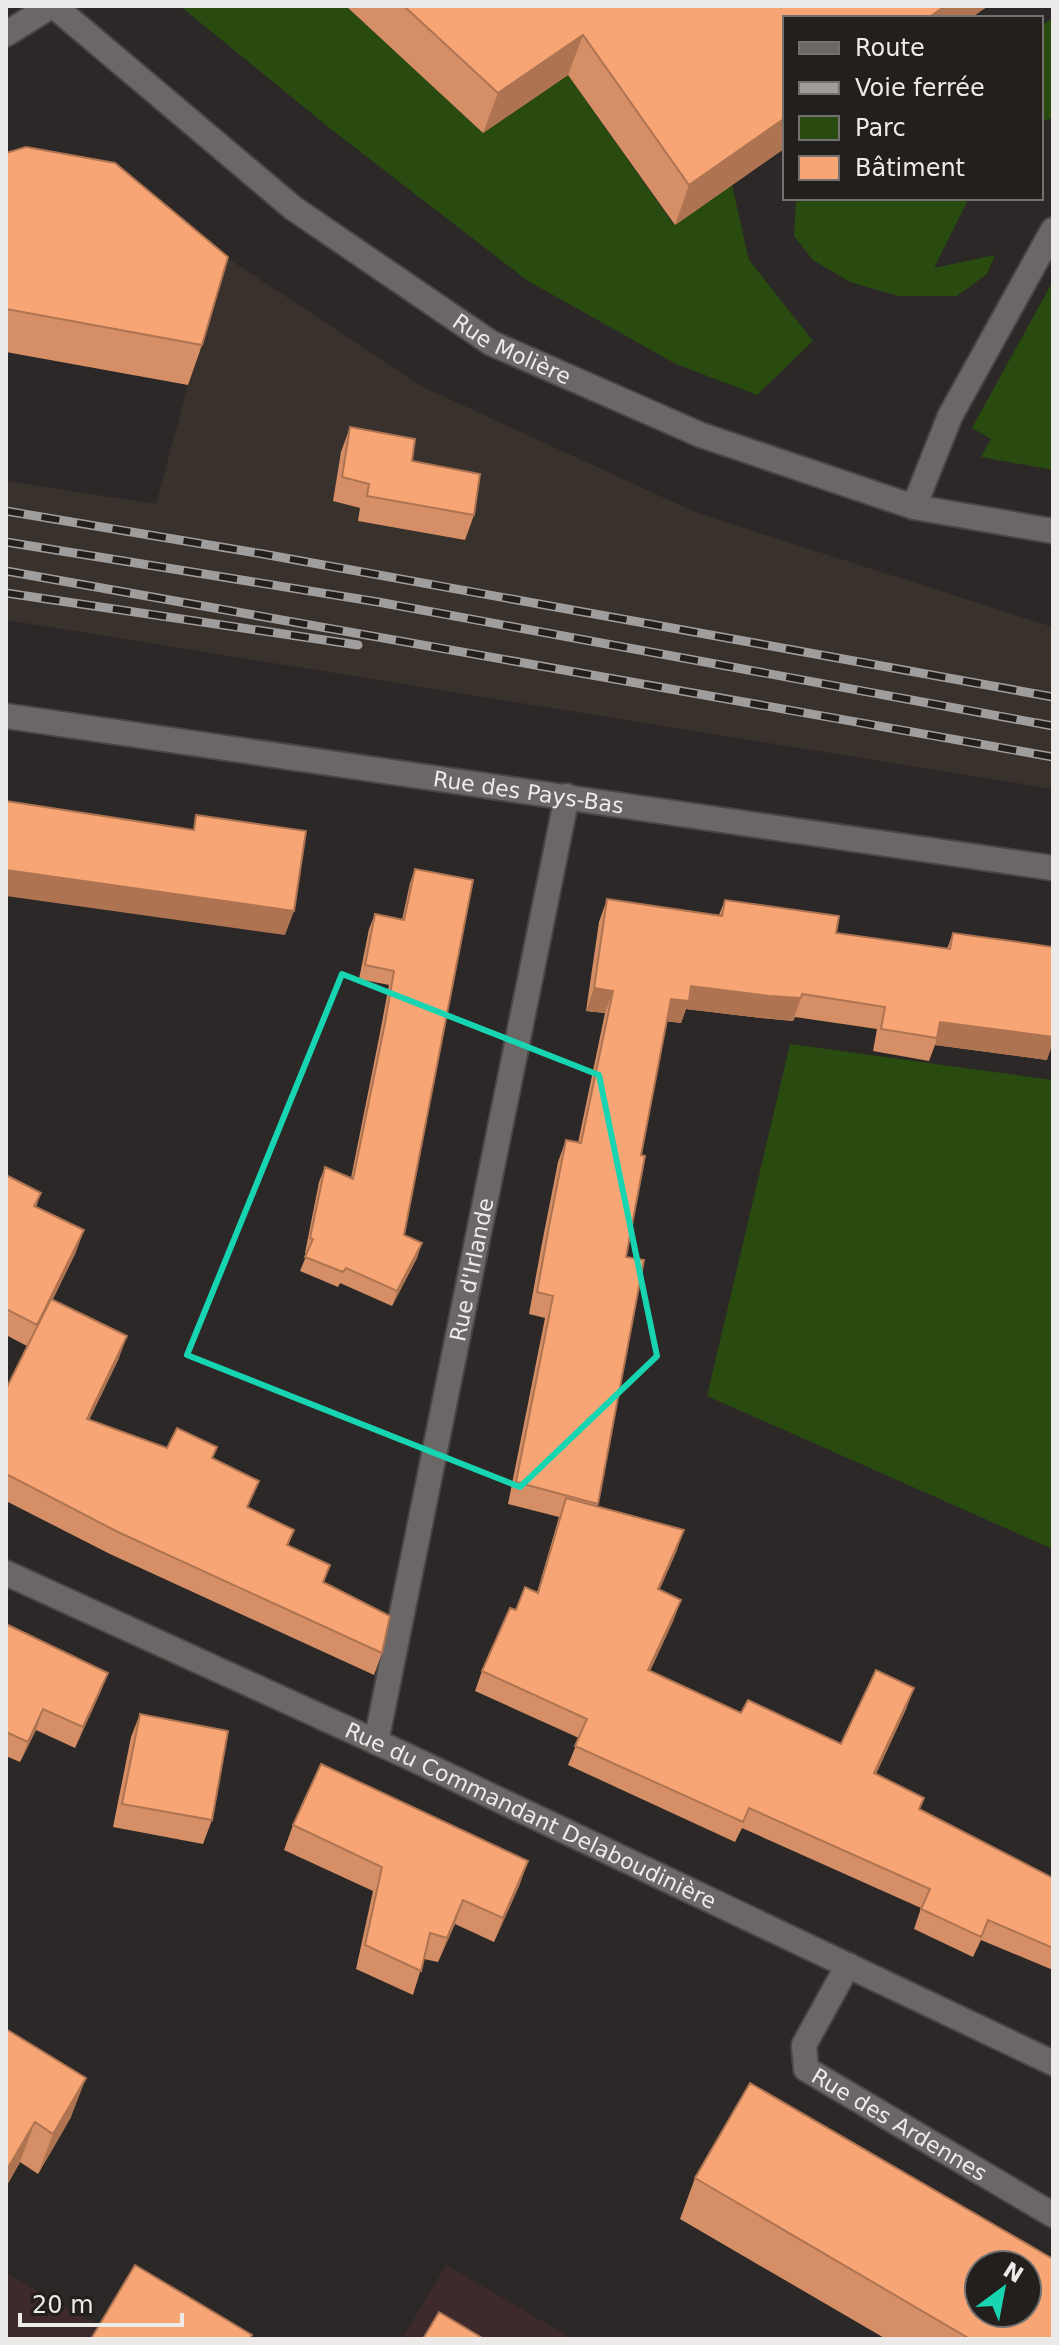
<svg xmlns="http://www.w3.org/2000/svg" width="1059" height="2345" viewBox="0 0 1059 2345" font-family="'DejaVu Sans',sans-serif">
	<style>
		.built { fill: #39312c }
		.education { fill: #3e2a2c }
		.green { fill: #294b10 }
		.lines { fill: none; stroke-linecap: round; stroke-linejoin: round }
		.minor-casing { stroke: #484544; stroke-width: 28 }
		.minor { stroke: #6b6766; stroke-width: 24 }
		.rail-casing { stroke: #a09e9d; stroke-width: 9 }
		.rail { stroke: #221f1d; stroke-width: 6; stroke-dasharray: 18; stroke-linecap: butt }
		.wall { fill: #d58e65 }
		.shaded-wall { fill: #ae7452 }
		.building { fill: #f8a575; stroke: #ae7452; stroke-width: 2; fill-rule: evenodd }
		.marked { fill: none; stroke: #18d5b2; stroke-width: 6; stroke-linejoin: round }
		.labels { text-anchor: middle; stroke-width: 8; stroke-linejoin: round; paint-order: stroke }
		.street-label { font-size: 22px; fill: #edebea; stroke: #221f1d }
	</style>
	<rect width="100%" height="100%" fill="#2b2827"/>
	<!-- built -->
	<path class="built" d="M223 255 421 386 697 513 1053 627V789L6 620V481L156 504Z"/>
	<!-- education -->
	<path class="education" d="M446 2265 573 2339H402Z
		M6 2273 104 2329 190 2339H6Z"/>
	<!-- green -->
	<path class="green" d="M180 6H346L483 133 568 75 674 225 732 185 749 260 813 341 757 395 676 364 528 281 332 130Z
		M1053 18V118L1041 121V26Z
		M801 198H969L934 268 995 255 987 274 957 296H898L850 282 813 260 794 236 796 203Z
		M1053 281V470L981 457 991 439 972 428Z
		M790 1044 1053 1080V1549L707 1396Z"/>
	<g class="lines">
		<defs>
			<g id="minor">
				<path id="s1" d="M54 6 293 208 491 343 701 435 914 507 1053 531"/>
				<path d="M6 34 51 6"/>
				<path d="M914 507 950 416 1053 230"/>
				<path id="s2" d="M6 716 1053 868"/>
				<path id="s3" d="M6 1573 407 1756 1053 2063"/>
				<path id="s4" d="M376 1742 567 796"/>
				<path id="s5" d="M848 1965 804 2045 806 2069 1053 2215"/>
			</g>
		</defs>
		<!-- minor casing -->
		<use href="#minor" class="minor-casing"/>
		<!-- minor -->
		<use href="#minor" class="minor"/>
		<defs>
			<path id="rail" d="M6 511 263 554 1053 697
				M6 542 378 602 1053 726
				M6 571 1053 757
				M6 593 358 645"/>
		</defs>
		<!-- rail casing -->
		<use href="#rail" class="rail-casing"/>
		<!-- rail -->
		<use href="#rail" class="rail"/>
	</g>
	<!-- wall -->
	<path class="wall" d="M346 6H988L675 225 568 75 483 133Z
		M6 153 202 345 188 385 6 352Z
		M350 427 412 461 474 515 465 540 358 521 360 508 333 501 341 452Z
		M415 869 404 1235 417 1258 392 1306 340 1283 338 1287 300 1271 307 1254 305 1253 319 1182 325 1167 351 1178 379 1038 389 985 359 979 369 929 375 914 402 920 410 883Z
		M607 899 719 915 725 900 836 933 947 949 953 933 1047 1060 935 1045 929 1061 873 1051 877 1029 795 1017 793 1021 761 1018 686 1009 681 1023 667 1021 641 1155 626 1257 597 1507 677 1550 659 1590 674 1619 650 1671 741 1713 841 1744 907 1707 876 1774 920 1809 1053 1878V1970L981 1940 973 1957 914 1929 921 1908 742 1828 735 1842 568 1765 579 1738 475 1691 482 1671 516 1610 537 1593 559 1517 508 1504 545 1318 529 1314 542 1243 558 1162 566 1140 578 1143 605 1013 586 1011 599 922Z
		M6 1175 41 1193 36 1207 76 1252 53 1299 119 1358 89 1420 167 1448 213 1459 248 1508 294 1530 288 1546 330 1565 324 1582 382 1653 374 1675 110 1554 6 1501V1389L27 1346 6 1335Z
		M6 1624 108 1673 100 1693 75 1748 36 1730 20 1762 6 1756Z
		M140 1714 212 1820 203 1844 113 1827 131 1737Z
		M293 1825 528 1861 519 1886 494 1942 455 1924 438 1962 424 1959 413 1995 356 1969 373 1891 284 1850Z
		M6 2029 71 2117 38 2174 20 2162 6 2187Z
		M695 2178 1053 2339H886L680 2219Z"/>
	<!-- shaded-wall -->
	<path class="shaded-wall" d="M945 6H988L971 18H928Z
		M583 35 568 75 483 133 498 93Z
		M785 118V148L675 225 689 185Z
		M6 870 294 911 285 935 6 896Z
		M691 986 801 998 793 1021 761 1018 686 1009 681 1023 663 1021 671 999Z
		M594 988 613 991 605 1013 586 1011Z
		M940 1022 1053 1037V1043L1047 1060 935 1045Z
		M84 1230 76 1252 29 1347 37 1325Z
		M422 1243 417 1258 392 1306 397 1291Z
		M127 1336 119 1358 79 1441 87 1419Z
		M684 1530 677 1550 651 1609 658 1589Z
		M681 1600 674 1619 641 1690 648 1670Z
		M108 1673 100 1693 75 1748 83 1727Z
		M914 1688 907 1707 867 1793 874 1773Z
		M43 1709 36 1730 20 1762 28 1742Z
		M528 1861 519 1886 494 1942 503 1918Z
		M463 1900 455 1924 438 1962 447 1938Z
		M86 2078 71 2117 38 2174 53 2134Z
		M35 2122 20 2162 6 2187V2171Z"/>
	<!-- building -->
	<path class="building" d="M404 6H945L928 18H785V118L689 185 583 35 498 93Z
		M26 147 115 163 228 257 202 345 6 309V153Z
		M350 427 415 439 412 461 480 474 474 515 367 496 369 484 342 477Z
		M6 801 194 830 196 815 306 831 294 911 6 870Z
		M415 869 473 880 404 1235 422 1243 397 1291 346 1268 343 1272 305 1257 313 1239 310 1238 325 1167 353 1179 385 1023 394 971 365 965 375 914 404 920Z
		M607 899 722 916 725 900 839 916 836 933 950 949 953 933 1053 947V1037L940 1022 937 1038 881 1029 885 1007 802 994 801 998 769 996 691 986 689 1001 671 999 641 1155 645 1156 626 1257 644 1260 598 1504 516 1482 553 1296 537 1292 550 1221 566 1140 581 1143 613 991 594 988Z
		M6 1175 41 1193 34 1206 84 1230 37 1325 6 1309Z
		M51 1299 127 1336 87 1419 167 1448 177 1428 217 1447 212 1458 259 1481 247 1507 294 1530 287 1545 330 1565 323 1582 390 1616 382 1653 118 1532 6 1474V1389Z
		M566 1498 684 1530 658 1589 681 1600 648 1670 741 1713 748 1700 841 1744 876 1670 914 1688 874 1773 924 1798 919 1809 1053 1878V1948L988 1920 981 1937 921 1909 930 1889 749 1808 743 1822 575 1746 587 1719 482 1671 510 1608 516 1610 525 1587 538 1593Z
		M6 1624 108 1673 83 1727 43 1709 28 1742 6 1732Z
		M140 1714 228 1731 212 1820 122 1804Z
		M321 1764 528 1861 503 1918 463 1900 447 1938 430 1933 421 1971 365 1945 382 1867 293 1825Z
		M6 2029 86 2078 53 2134 35 2122 6 2171Z
		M750 2083 1053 2259V2339H970L695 2178ZM979 2265H1027V2313H979Z
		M135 2265 252 2335 249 2339H91Z
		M439 2312 484 2339H423Z"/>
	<!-- marked area -->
	<path class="marked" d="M342 974 599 1075 657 1356 520 1487 187 1355Z"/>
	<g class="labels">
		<!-- street labels -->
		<g class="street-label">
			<text dy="8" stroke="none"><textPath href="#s1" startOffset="574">Rue Molière</textPath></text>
			<text dy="8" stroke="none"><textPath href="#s2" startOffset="528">Rue des Pays-Bas</textPath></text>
			<text dy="8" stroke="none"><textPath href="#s4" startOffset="482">Rue d'Irlande</textPath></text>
			<text dy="8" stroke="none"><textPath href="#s3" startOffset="578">Rue du Commandant Delaboudinière</textPath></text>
			<text dy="8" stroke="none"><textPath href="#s5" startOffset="224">Rue des Ardennes</textPath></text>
		</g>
	</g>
	<!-- border -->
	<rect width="1059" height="2345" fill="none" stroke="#edebea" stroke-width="16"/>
	<!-- legend -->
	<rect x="783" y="16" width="260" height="184" fill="#221f1d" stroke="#73716f" stroke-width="2"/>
	<rect x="799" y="42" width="40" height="12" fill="#6b6766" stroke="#73716f" stroke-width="2"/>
	<text x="855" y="56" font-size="24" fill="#edebea">Route</text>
	<rect x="799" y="82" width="40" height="12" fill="#a09e9d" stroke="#73716f" stroke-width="2"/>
	<text x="855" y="96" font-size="24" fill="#edebea">Voie ferrée</text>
	<rect x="799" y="116" width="40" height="24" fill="#294b10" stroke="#73716f" stroke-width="2"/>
	<text x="855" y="136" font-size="24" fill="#edebea">Parc</text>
	<rect x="799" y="156" width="40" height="24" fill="#f8a575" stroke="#73716f" stroke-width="2"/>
	<text x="855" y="176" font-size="24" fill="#edebea">Bâtiment</text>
	<!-- north arrow -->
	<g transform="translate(1003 2289) rotate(32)"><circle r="38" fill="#221f1d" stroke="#73716f" stroke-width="2"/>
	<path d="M0-6L14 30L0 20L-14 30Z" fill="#18d5b2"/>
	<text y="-12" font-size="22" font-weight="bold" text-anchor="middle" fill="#edebea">N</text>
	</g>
	<!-- scale -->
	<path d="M20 2313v12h162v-12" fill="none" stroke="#edebea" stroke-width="4"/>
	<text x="32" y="2313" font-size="24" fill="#edebea" stroke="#221f1d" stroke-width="6" paint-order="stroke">20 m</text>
</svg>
